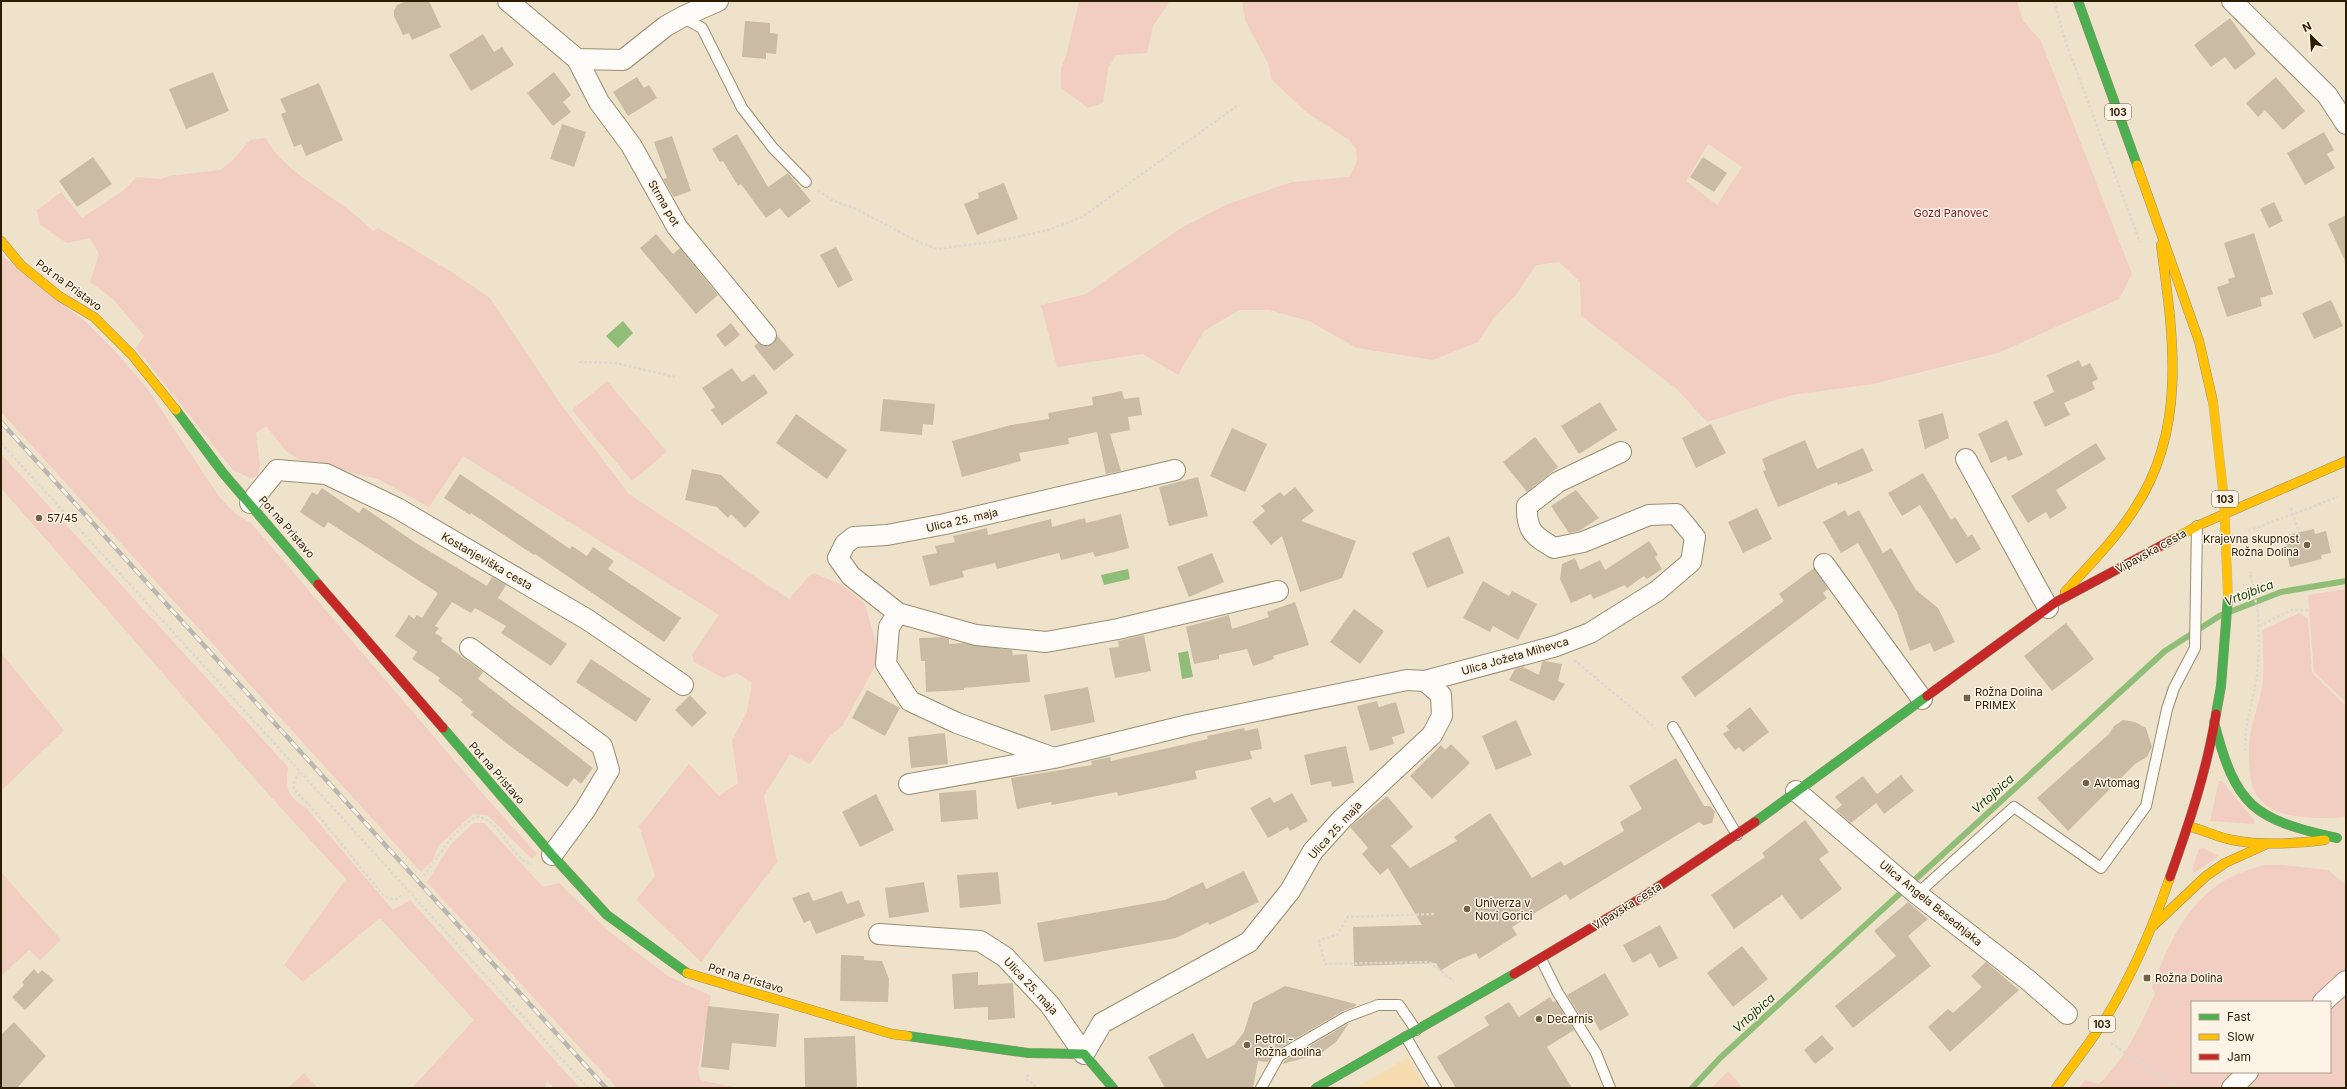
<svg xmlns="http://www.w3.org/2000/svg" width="2347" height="1089" viewBox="0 0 2347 1089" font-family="Inter,sans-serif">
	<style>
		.built { fill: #f7dcb0 }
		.green { fill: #f2cdc2; fill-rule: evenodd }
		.water { fill: #90be78 }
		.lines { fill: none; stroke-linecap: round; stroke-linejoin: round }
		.stream { stroke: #90be78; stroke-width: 6 }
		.building { fill: #cabca4 }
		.lane-casing { stroke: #9a8d72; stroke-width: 12 }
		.street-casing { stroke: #9a8d72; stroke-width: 22 }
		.fast-casing { stroke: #9a8d72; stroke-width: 10 }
		.slow-casing { stroke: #9a8d72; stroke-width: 10 }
		.jam-casing { stroke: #9a8d72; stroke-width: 10 }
		.path { stroke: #ddd8d0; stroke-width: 2.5; stroke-dasharray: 3 2; stroke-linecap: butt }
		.lane { stroke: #fdfbf7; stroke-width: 10 }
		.street { stroke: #fdfbf7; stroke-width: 20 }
		.fast { stroke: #4caf50; stroke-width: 9 }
		.slow { stroke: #ffc107; stroke-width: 9 }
		.jam { stroke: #c62828; stroke-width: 9 }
		.rail-casing { stroke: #bab7b0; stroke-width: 4.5 }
		.rail { stroke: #fdf4e7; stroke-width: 3; stroke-dasharray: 9; stroke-linecap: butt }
		.slow-bridge-casing { stroke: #c3b7b1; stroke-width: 10; stroke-linecap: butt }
		.slow-bridge { stroke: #ffc107; stroke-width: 9 }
		.poi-dot { fill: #706247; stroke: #fdf4e7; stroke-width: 1.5 }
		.labels { text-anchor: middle; stroke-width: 3; stroke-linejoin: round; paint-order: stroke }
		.shield { fill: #fdf4e7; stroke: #6b5e45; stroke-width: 1 }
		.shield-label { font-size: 10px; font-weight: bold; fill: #2c1d00 }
		.street-label { font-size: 11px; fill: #2c1d00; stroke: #fdf4e7 }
		.park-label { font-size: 11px; fill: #7d1424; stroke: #fdf4e7 }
		.poi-label { font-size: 11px; fill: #2c1d00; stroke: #fdf4e7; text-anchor: start }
		.water-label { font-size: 12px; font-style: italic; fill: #0d3d00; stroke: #fdf4e7 }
	</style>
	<rect width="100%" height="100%" fill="#efe2cb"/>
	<!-- built -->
	<path class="built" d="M1408 1057 1426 1088H1356Z"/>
	<!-- green -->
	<path class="green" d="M1079 1H1170L1153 26 1147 53 1116 55 1108 69 1103 103 1088 108 1061 88V68L1066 56Z
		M1242 1H2017L2023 21 2041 41 2132 274 2119 299 1998 353 1873 384 1792 395 1707 422 1678 390 1581 316 1580 282 1559 262 1536 265 1516 295 1493 319 1478 342 1433 360 1357 348 1309 321 1269 310H1239L1204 331 1178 375 1143 354 1057 367 1041 305 1086 294 1181 228 1228 204 1292 182 1349 177 1357 161 1356 149 1349 140 1306 112 1271 79 1269 65 1245 20ZM1708 144 1742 167 1717 205 1686 181Z
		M266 138C270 145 275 153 280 158 308 186 345 202 373 231L378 228 453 273 490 298 562 406 629 494 789 599 808 577 814 573 842 585 865 604 880 657 843 725 828 738 810 764 790 754 764 796 777 862 701 962 636 900 655 876 639 826 689 764 719 796 738 783 732 741 747 712 752 683 737 673 723 678 694 662 692 655 719 615 463 456 429 507 378 479 300 460 286 451 266 426 256 433 260 466 258 476 250 478 233 470 136 348 144 336 113 299 90 282 99 254 90 238 67 243 40 225 37 210 61 192 82 218 123 191 137 177 161 179 169 176 220 170 232 161 250 140Z
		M1 255 87 323 112 348 147 388 220 498 236 514 251 523 483 794 537 854 532 859 487 815 473 814 438 846 433 860 421 872 1 412Z
		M607 381 667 452 632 481 572 410Z
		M1 454 288 767C285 790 288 796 307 809L393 910 410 900 580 1088H554L547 1081 545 1088H412L474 1020 380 918 303 982 284 965 346 879 269 795 1 488Z
		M2346 589V702L2314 672 2308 595Z
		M2300 613 2308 619 2312 673 2346 706V817C2317 819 2266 822 2253 788 2249 777 2249 757 2249 745 2250 727 2258 707 2262 688 2265 669 2263 650 2262 630Z
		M1 653 64 730 1 791Z
		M2219 781H2222L2254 820V824L2210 821Z
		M474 823H484L543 887 559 883 607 930 668 976 711 996 698 1069 700 1080 738 1088H617L427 882 451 844Z
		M2203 848 2217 855 2218 857 2194 873 2192 869 2199 849Z
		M2265 865H2283L2328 870 2346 885V974L2314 1002H2192V1072H2239L2223 1088H2079L2085 1080 2099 1084C2125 1060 2140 1025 2155 994L2152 987C2175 928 2198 880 2265 865Z
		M1 872 61 940 40 960 29 950 1 976Z
		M2346 989V1088H2241L2256 1072H2330V1005Z
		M1728 1071 1743 1088H1711Z
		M304 1073 318 1088H288Z"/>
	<!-- water -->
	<path class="water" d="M623 321 633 333 618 348 606 336Z
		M1128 569 1130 579 1104 585 1101 575Z
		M1188 651 1193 677 1182 679 1178 653Z"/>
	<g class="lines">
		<!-- stream -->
		<path class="stream" d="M2232 611 2281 592 2346 581
			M1692 1088 1720 1058 2165 651 2221 615"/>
	</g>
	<!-- building -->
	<path class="building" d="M406 1H429L441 27 412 40 409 33 403 35 394 16V10L397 5Z
		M2230 18 2256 54 2235 70 2225 57 2211 67 2194 45Z
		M745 21 770 23V33L778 34 776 54 766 53V59L742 57Z
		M483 34 494 52 502 47 514 65 471 91 449 55Z
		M213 72 229 111 186 129 169 89Z
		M554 72 571 95 563 102 571 112 553 126 527 93Z
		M637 77 644 88 649 85 657 98 628 116 613 92Z
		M2276 77 2305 111 2283 130 2265 110 2258 117 2246 103Z
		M319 83 343 140 306 156 301 144 294 147 281 114 286 112 280 99Z
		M562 124 586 132 574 167 550 159Z
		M2324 132 2334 150 2327 154 2335 168 2305 185 2287 153Z
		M737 134 768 187 788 173 811 201 788 218 780 208 766 218 741 184 738 186 723 161 720 162 712 149Z
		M672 136 691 191 674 197 663 179 667 178 654 142Z
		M93 157 112 184 77 207 59 181Z
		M1703 157 1727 173 1714 192 1690 177Z
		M1004 183 1018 219 977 235 964 204 979 198 978 193Z
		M2274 202 2283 221 2269 228 2260 209Z
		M2346 215V263L2328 224Z
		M2254 233 2273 294 2260 298 2262 306 2227 317 2217 287 2229 283 2228 279 2235 277 2224 243Z
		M656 234 673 254 680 248 718 295 696 314 640 248Z
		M836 247 853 280 838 288 820 255Z
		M2331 300 2343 326 2314 339 2302 313Z
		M731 323 740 335 725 347 716 335Z
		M777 335 794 355 774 371 754 346 758 343 768 346 773 344Z
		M2079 360 2082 367 2090 363 2098 379 2092 382 2095 389 2064 403 2070 415 2045 427 2033 402 2054 392 2047 375Z
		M732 368 742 382 754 374 768 393 722 425 711 410 715 407 702 388Z
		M1122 391 1124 399 1139 397 1142 415 1128 417 1130 430 1110 434 1121 471 1106 474 1097 432 1068 438 1069 444 1019 453 1021 461 962 477 952 441 1011 425 1049 419 1048 413 1093 405 1092 397Z
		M883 399 935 404 933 425 923 424 922 435 880 431Z
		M1600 402 1617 430 1579 454 1561 426Z
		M1943 413 1949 438 1925 449 1918 420Z
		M796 414 847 450 827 479 776 443Z
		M2007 420 2023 455 2008 461 2006 456 1991 463 1978 434Z
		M1711 424 1726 453 1696 468 1682 438Z
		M1232 428 1267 444 1245 492 1210 476Z
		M1535 437 1558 467 1527 492 1503 462Z
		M1805 440 1817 469 1863 448 1873 471 1838 485 1837 482 1778 507 1763 471 1766 470 1762 459Z
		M2096 443 2106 459 2056 490 2067 508 2050 519 2046 512 2028 523 2011 496Z
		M692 469 721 475 760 512 745 528 731 514 728 518 717 507 685 500Z
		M1923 473 1951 520 1955 517 1968 537 1972 534 1981 549 1956 564 1920 505 1902 516 1888 493Z
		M460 474 570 549 572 546 587 556 593 547 614 561 608 569 681 618 664 642 535 554 534 555 471 513 470 515 444 498Z
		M1198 477 1208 516 1169 526 1159 487Z
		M1295 487 1314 511 1301 521 1356 541 1342 578 1300 592 1282 536 1271 545 1252 522 1265 511 1261 506 1280 492 1284 496Z
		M322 488 359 513 363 507 416 543 487 586 492 577 506 585 498 598 567 644 551 666 501 633 506 626 475 608 471 613 452 602 435 626 439 628 435 633 443 638 441 641 483 672 478 679 593 768 581 784 574 778 567 787 510 746 471 715 473 712 461 702 463 700 438 681 440 678 412 659 417 652 395 636 409 615 414 619 417 615 422 618 438 593 328 522 324 528 300 512 312 492 317 495Z
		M1576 490 1599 518 1579 531 1569 533 1551 506Z
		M1757 508 1772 539 1743 553 1728 522Z
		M1845 510 1848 516 1859 510 1883 553 1891 548 1916 590 1938 608 1955 642 1934 652 1930 643 1910 651 1897 612 1858 543 1841 553 1823 522Z
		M1121 514 1129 548 1095 557 1093 552 1061 560 1059 553 997 569 995 563 962 571 964 577 930 586 922 556 937 553 935 546 955 542 953 536 987 528 988 535 1051 519 1052 527 1085 518 1086 523Z
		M2314 529 2315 534 2326 531 2331 553 2321 555 2322 559 2290 567 2283 536Z
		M1449 536 1464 573 1427 588 1412 553Z
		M1649 541 1658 555 1655 557 1662 569 1647 579 1644 576 1627 588 1625 585 1593 599 1591 594 1571 603 1560 579 1562 564 1575 558 1580 570 1600 560 1605 570Z
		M1212 553 1224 582 1189 597 1177 567Z
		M1814 568 1828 589 1823 593 1827 598 1695 697 1681 677 1784 601 1779 594Z
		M1483 581 1509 596 1512 591 1537 604 1518 640 1493 626 1490 632 1463 618Z
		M1295 602 1309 645 1273 656 1274 659 1253 666 1247 649 1219 655V659L1194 664 1186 627 1229 615 1232 629 1269 617 1267 612Z
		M1354 609 1384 631 1360 664 1330 642Z
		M2066 623 2094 659 2052 691 2024 656Z
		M1144 635 1151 671 1115 678 1109 648 1119 647 1118 641Z
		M942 637 949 639V644L963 643 1012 650 1013 655 1027 654 1030 682 964 688V690L926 692 925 661H921L919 638Z
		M591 659 651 699 636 722 576 682Z
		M1544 661 1562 664 1558 681 1565 684 1554 701 1509 680 1515 669 1523 667 1539 675 1542 662Z
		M1088 687 1095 722 1051 731 1044 695Z
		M867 690 900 708 885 736 852 718Z
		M690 695 707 713 692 727 675 710Z
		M1377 701 1379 707 1396 702 1405 733 1392 737 1394 744 1370 751 1357 706Z
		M1750 707 1769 732 1743 752 1739 747 1735 750 1723 734 1729 730 1726 726Z
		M1516 720 1532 755 1496 770 1482 736Z
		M2123 720 2135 722 2146 728 2152 747 2147 757 2135 764 2068 831 2037 798 2109 734 2114 726Z
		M1244 728 1245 731 1258 728 1262 749 1250 751 1252 759 1195 771 1197 779 1118 796 1117 792 1052 805 1051 802 1017 809 1011 778 1092 765 1091 761 1110 757 1111 761 1208 739 1207 736Z
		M945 733 948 764 911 768 908 737Z
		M1451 744 1470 763 1432 799 1410 776 1441 745 1445 750Z
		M1346 746 1354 783 1332 787 1331 781 1311 785 1304 755Z
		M1676 758 1704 806H1710L1715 812 1712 823 1704 825 1699 822 1570 900 1566 894 1512 927 1517 935 1479 959 1476 953 1458 960 1440 971 1436 963 1354 966 1353 927 1422 925 1388 868 1380 875 1362 854 1368 848 1350 827 1387 796 1413 827 1391 846 1410 868 1457 841 1454 837 1490 813 1532 878 1561 861 1564 866 1624 831 1620 822 1642 809 1629 786Z
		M1901 775 1914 791 1884 814 1876 803 1851 823 1836 810 1842 805 1835 797 1863 776 1877 794Z
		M976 790 978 819 941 822 939 793Z
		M1292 793 1308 821 1290 831 1288 827 1268 838 1250 808 1270 797 1274 803Z
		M876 794 894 830 860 847 842 812Z
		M1805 820 1829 852 1819 859 1842 889 1801 920 1782 895 1734 929 1711 895 1765 857 1762 853Z
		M1244 871 1259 902 1209 925 1208 922 1176 938 1044 962 1037 923 1165 900 1203 882 1206 889Z
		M998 872 1001 904 960 908 957 875Z
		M924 882 929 912 889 918 885 888Z
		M842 891 847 904 859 900 865 916 816 934 810 920 804 923 792 898 809 892 813 901Z
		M1908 902 1928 919 1908 936 1931 966 1853 1028 1835 1006 1896 956 1874 931Z
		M1660 925 1678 958 1659 968 1651 953 1633 963 1623 945Z
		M1742 946 1768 979 1733 1007 1707 973Z
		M841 955 864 956V960L882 961 889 979 888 1002 840 1001Z
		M1986 962 2019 990 1950 1052 1928 1027 1948 1009 1953 1013 1982 987 1971 976Z
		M34 969 38 974 42 970 54 980 25 1010 12 997 24 985 22 982Z
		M978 972V985L1013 983 1015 1018 988 1020V1007L954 1009 952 974Z
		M1605 973 1629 1015 1600 1031 1593 1018 1585 1023 1567 995Z
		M1285 986 1356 1004 1354 1007 1343 1011 1276 1050 1268 1062 1258 1061 1253 1088H1165L1148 1057 1193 1033 1207 1059 1234 1045 1244 1032 1253 1003Z
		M1550 997 1553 1002 1556 1001 1574 1030 1547 1047 1572 1088H1456L1437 1057 1489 1025 1484 1017 1509 1002 1519 1017Z
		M708 1006 779 1014 776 1047 732 1043 729 1070 701 1067Z
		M14 1022 46 1056 17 1088H1V1035Z
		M1349 1023 1336 1042 1320 1054 1282 1064 1284 1061Z
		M1822 1035 1834 1049 1815 1064 1804 1050Z
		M855 1036 857 1088H805L804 1038Z"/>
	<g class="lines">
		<defs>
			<path id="lane" d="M682 17 702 28 742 108 773 148 806 182
				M1673 727 1737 835
				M1917 894 2014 807 2101 868 2146 806 2167 709 2174 688 2195 648 2197 526
				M1541 959 1558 993 1596 1053 1610 1088
				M1406 1037 1436 1088
				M1261 1088 1279 1056 1346 1017 1378 1005H1399L1416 1030"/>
			<path id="street" d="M508 1 577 59 623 60 666 26 682 17 718 1
				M2232 1 2327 95 2346 124
				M577 59 599 102 631 145 677 227 766 335
				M1966 459 2048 608
				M250 503 277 470 326 474 397 508 588 620 683 685
				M1824 564 1922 699
				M898 613 851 576 838 558 845 544 854 537 887 535 945 524 1175 470
				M470 648 602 746 609 770 585 810 552 855
				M1054 758 957 723 910 701 886 664 889 627 898 613 976 635 1046 642 1118 629 1278 591
				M909 784 1054 758 1188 725 1407 680 1425 681 1556 646 1590 633 1657 591 1691 562 1695 537 1676 514 1649 515 1583 542 1554 548C1534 536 1526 531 1527 506L1558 482 1621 452
				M1796 791 1912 890 2028 980 2067 1014
				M879 934 980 941 1005 957 1050 1005 1084 1054 1102 1023 1249 942 1290 891 1313 851 1342 819 1432 735 1442 716 1441 695 1425 681
				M2323 1002 2346 981
				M2232 1088 2248 1072"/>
			<path id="fast" d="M2078 1 2137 165
				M176 410 223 473 318 584
				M2216 714 2221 686 2228 597
				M2214 722C2236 807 2253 819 2337 838
				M443 728 552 855 607 915 687 973
				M1755 822 1927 696
				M908 1036 1028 1053 1084 1054 1113 1088
				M1316 1088 1514 974"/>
			<path id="slow" d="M2137 165 2199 341 2213 402
				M1 241 21 265 59 296 94 317 132 355 176 410
				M2172 540 2197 526 2346 461
				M2065 592C2089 565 2116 539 2135 508 2188 428 2173 334 2161 245
				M2188 826C2203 830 2217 837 2232 840 2263 846 2294 844 2325 840
				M2153 926 2206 876 2225 863 2267 844
				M687 973 892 1034 908 1036
				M2056 1088C2072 1066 2089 1044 2104 1021 2132 976 2153 927 2170 877"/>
			<path id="jam" d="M318 584 443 728
				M1927 696 2056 602 2172 540
				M2170 877C2189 824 2207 770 2216 714
				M1514 974 1643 897 1755 822"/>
		</defs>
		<!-- lane casing -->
		<use href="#lane" class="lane-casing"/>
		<!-- street casing -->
		<use href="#street" class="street-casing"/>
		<!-- fast casing -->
		<use href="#fast" class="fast-casing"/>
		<!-- slow casing -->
		<use href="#slow" class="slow-casing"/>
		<!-- jam casing -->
		<use href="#jam" class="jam-casing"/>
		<!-- path -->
		<path class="path" d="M2054 1 2065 40 2140 242
			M818 190 832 200 856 209 919 242 937 249 998 241 1049 230 1082 217 1237 106
			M579 362 616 363 675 377
			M1 443 588 1088
			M2291 508 2299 532
			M2248 531 2338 497
			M2259 626 2292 610H2310
			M1574 660 1656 728
			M2245 751 2246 729 2257 677 2259 646 2258 613 2250 572
			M299 772 294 782V790L312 808 383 895C393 901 396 901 404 894
			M423 876C441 855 451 831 476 817 501 816 510 861 532 864
			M1434 914 1348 917 1337 935 1319 940 1325 964 1429 962 1454 981
			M2111 1043 2177 1088
			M1028 1074 1027 1081 1031 1082 1036 1088"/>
		<!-- lane -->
		<use href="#lane" class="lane"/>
		<!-- street -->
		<use href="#street" class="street"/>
		<!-- fast -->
		<use href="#fast" class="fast"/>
		<!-- slow -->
		<use href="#slow" class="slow"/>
		<!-- jam -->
		<use href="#jam" class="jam"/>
		<defs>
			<path id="rail" d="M1 422 606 1088"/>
		</defs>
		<!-- rail casing -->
		<use href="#rail" class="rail-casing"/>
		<!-- rail -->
		<use href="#rail" class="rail"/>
		<defs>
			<path id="slow-bridge" d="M2213 402 2224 499 2228 597"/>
		</defs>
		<!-- slow-bridge casing -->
		<use href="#slow-bridge" class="slow-bridge-casing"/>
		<!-- slow-bridge -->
		<use href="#slow-bridge" class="slow-bridge"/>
	</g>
	<!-- markers -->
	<g class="poi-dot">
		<circle cx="39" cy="518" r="4"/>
		<circle cx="2307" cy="545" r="4"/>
		<rect x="1963" y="694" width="8" height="8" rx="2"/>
		<circle cx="2086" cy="783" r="4"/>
		<circle cx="1467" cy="909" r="4"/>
		<rect x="2143" y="974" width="8" height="8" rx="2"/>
		<circle cx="1539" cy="1019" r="4"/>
		<circle cx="1247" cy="1045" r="4"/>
	</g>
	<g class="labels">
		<!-- shield labels -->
		<g class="shield">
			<rect x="2105" y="104" width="26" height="16" rx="3"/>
			<rect x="2212" y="491" width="26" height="16" rx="3"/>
			<rect x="2089" y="1016" width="26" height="16" rx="3"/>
		</g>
		<g class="shield-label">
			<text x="2118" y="116">103</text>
			<text x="2225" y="503">103</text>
			<text x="2102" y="1028">103</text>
		</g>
		<!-- street labels -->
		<g class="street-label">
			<text transform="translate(664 203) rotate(60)" y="4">Strma pot</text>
			<text transform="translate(69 285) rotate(36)" y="4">Pot na Pristavo</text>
			<text transform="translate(962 520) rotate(-13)" y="4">Ulica 25. maja</text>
			<text transform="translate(287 527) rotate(49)" y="4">Pot na Pristavo</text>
			<text transform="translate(2151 551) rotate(-29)" y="4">Vipavska cesta</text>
			<text transform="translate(487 561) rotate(30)" y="4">Kostanjeviška cesta</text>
			<text transform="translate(1515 656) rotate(-16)" y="4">Ulica Jožeta Mihevca</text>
			<text transform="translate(497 773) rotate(49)" y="4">Pot na Pristavo</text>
			<text transform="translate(1335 830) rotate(-48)" y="4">Ulica 25. maja</text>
			<text transform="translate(1931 903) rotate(39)" y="4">Ulica Angela Besednjaka</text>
			<text transform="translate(1627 906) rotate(-32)" y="4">Vipavska cesta</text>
			<text transform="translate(746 978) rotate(17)" y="4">Pot na Pristavo</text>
			<text transform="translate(1031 986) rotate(47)" y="4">Ulica 25. maja</text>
		</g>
		<!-- park labels -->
		<g class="park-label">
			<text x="1951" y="217">Gozd Panovec</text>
		</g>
		<!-- poi labels -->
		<g class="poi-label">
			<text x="47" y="522">57/45</text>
			<text x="2299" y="543" text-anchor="end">Krajevna skupnost<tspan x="2299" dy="13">Rožna Dolina</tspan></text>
			<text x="1975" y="696">Rožna Dolina<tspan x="1975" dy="13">PRIMEX</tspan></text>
			<text x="2094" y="787">Avtomag</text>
			<text x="1475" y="907">Univerza v<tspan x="1475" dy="13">Novi Gorici</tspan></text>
			<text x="2155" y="982">Rožna Dolina</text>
			<text x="1547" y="1023">Decarnis</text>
			<text x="1255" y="1043">Petrol -<tspan x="1255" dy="13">Rožna dolina</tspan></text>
		</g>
		<!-- water labels -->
		<g class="water-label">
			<text transform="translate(2249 593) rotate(-21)" y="4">Vrtojbica</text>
			<text transform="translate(1993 794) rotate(-42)" y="4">Vrtojbica</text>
			<text transform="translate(1754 1013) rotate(-42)" y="4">Vrtojbica</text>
		</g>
	</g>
	<!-- border -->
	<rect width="2347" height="1089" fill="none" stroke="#2c1d00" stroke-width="4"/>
	<!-- legend -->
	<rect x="2191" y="1001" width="140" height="72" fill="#fdf4e7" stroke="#a99e8b"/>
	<rect x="2199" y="1014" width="20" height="6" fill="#4caf50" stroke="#a99e8b"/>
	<text x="2227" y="1021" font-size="12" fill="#2c1d00">Fast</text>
	<rect x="2199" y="1034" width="20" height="6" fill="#ffc107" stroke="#a99e8b"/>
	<text x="2227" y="1041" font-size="12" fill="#2c1d00">Slow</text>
	<rect x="2199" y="1054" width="20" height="6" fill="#c62828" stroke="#a99e8b"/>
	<text x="2227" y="1061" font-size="12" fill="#2c1d00">Jam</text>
	<!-- north arrow -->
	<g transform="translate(2311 36) rotate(335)" stroke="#fdf4e7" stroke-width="3" paint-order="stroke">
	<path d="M0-3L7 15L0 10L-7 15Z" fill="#2c1d00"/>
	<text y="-6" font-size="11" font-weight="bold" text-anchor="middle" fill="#2c1d00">N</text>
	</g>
</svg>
